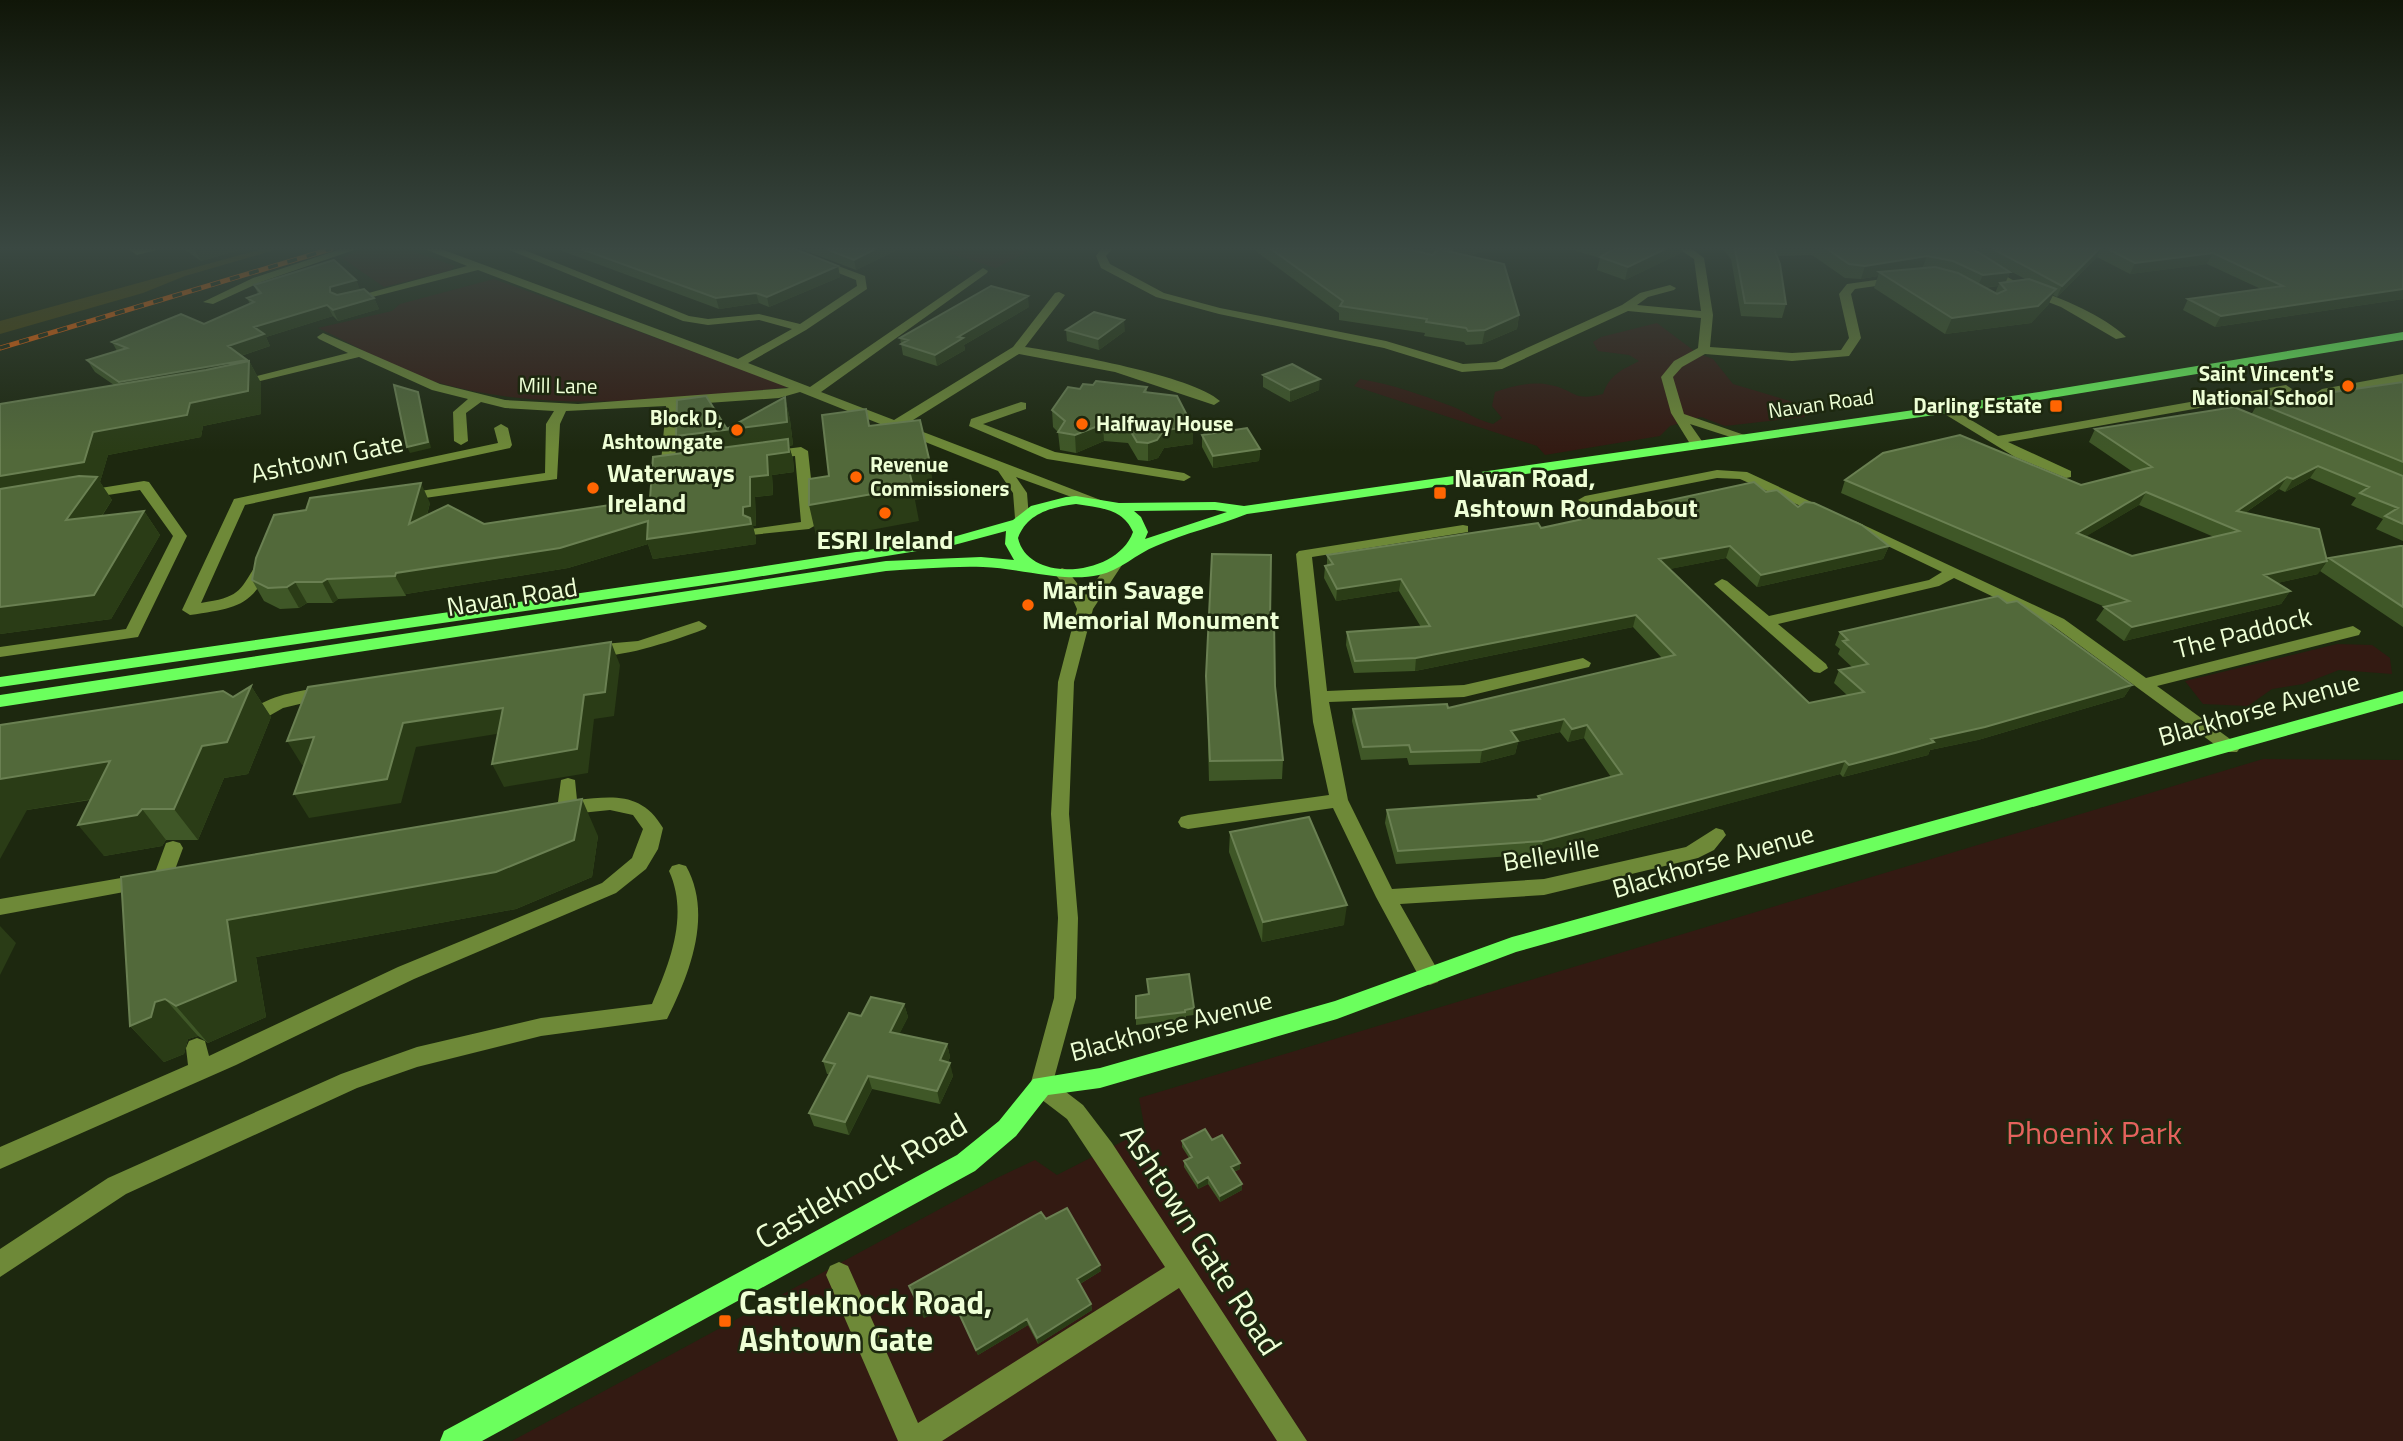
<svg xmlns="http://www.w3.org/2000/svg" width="2403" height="1441" viewBox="0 0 2403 1441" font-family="'Titillium Web',sans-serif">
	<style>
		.green { fill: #331a12 }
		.water { fill: #484308 }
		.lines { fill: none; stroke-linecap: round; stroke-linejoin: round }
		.minor { fill: #6e8938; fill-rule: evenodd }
		.major { fill: #6bff5d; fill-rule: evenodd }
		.rail-casing { stroke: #ff6502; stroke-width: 5 }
		.rail { stroke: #1d280f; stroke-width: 3.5; stroke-dasharray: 10; stroke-linecap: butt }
		.wall { fill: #3f5727; fill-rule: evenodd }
		.shaded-wall { fill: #2a3c16 }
		.building { fill: #52693a; stroke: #6a8052; stroke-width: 2; fill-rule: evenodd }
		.poi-dot { fill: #ff6502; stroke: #1d280f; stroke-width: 2.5 }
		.labels { text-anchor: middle; stroke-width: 5; stroke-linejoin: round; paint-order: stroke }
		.far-poi-label { font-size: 21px; font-weight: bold; fill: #eeffd6; stroke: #1d280f; text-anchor: end }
		.far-street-label { font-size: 21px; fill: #eeffd6; stroke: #1d280f }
		.street-label { font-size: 26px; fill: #eeffd6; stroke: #1d280f }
		.poi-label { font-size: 26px; font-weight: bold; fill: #eeffd6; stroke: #1d280f; text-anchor: start }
		.near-park-label { font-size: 32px; fill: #e4625d; stroke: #1d280f }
		.near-street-label { font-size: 32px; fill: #eeffd6; stroke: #1d280f }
		.near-poi-label { font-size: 32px; font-weight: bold; fill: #eeffd6; stroke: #1d280f; text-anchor: start }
	</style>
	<rect width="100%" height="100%" fill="#1d280f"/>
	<!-- green -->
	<path class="green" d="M363 249H406L455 266 449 271 384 287 342 258Z
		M935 249H1033L996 268Z
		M494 279 791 387C673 399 551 415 435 382 395 370 356 345 318 328L392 311 400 304Z
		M1657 323 1697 353 1713 359 1733 384 1803 405 1805 417 1725 426 1701 417 1670 426 1660 436 1545 455 1537 446 1354 386 1360 379C1391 384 1422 395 1451 406 1466 412 1477 420 1493 424L1502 418 1492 406 1495 392C1513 386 1531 381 1550 385 1576 390 1572 402 1603 394 1610 374 1622 370 1639 361L1629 355 1598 351 1593 342 1601 337Z
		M2337 644 2372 645 2390 658 2392 674 2339 670 2303 684 2272 689 2248 706 2203 704 2185 681Z
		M2263 759 2403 760V1441H512L997 1178 1035 1160 1057 1175 1145 1130 1139 1098Z"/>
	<!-- water -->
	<path class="water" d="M262 249H278L185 276 143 293 0 334V321Z"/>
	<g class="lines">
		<!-- minor -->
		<path class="minor" d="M128 249H160L137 255Z
			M341 249H357L261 282 213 304 203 302 253 278Z
			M425 249H441L738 359 792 329 759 320 708 325 683 321 507 249H522L689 316 708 319 759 314 800 324 857 286 856 280 778 249H793L865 276 867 289 806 330 748 363 810 387 983 268 988 271 987 273 821 392 894 420 1013 347 1055 293 1059 292 1065 295 1025 347C1065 353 1193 376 1220 401L1214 405 1115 372 1019 354 905 425 1103 501 1101 504H1091L1016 477 1027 493 1029 518 1022 522 1015 518 1013 493 998 471 800 392 779 398 679 405 675 461 689 466 674 471 661 462 666 406 566 411 560 424 557 479 404 501 399 500V494L545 473 546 424 554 411 505 408 481 402 466 413 468 441 461 445 454 441 453 412 468 399 432 390 359 357 235 387 229 383 348 353 319 339 317 337 323 333 440 384 505 400 578 404 789 388 478 270 349 303 343 300 467 266Z
			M1101 249H1112L1106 256 1110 264 1164 293 1220 308 1386 341 1463 364 1496 362 1622 305 1640 293 1670 285 1676 288 1674 290 1648 297 1637 305 1701 311 1694 259 1679 249H1692L1704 258 1713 315 1710 347 1792 353 1841 350 1849 338 1839 294 1847 284 1897 277 1902 280 1897 283 1855 289 1851 294 1861 338 1849 356 1792 361 1705 354 1682 367 1673 377 1684 414 1753 438 1746 442 1690 424 1704 444 1697 448 1692 447 1671 413 1661 377 1674 361 1698 348 1701 318 1628 311 1502 369 1462 372 1384 348 1219 314 1156 297 1101 268 1096 256Z
			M1950 249C1980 249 2001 279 2028 287 2057 296 2103 315 2126 337L2116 339 2061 307 2020 291Z
			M2403 374V382L2322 397 2316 393 2322 389Z
			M2286 385 2292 389 2290 392 2008 442 2071 471V477L2066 478 2015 457 1938 410 1939 407H1949L1998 436Z
			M1021 402 1026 403V409L983 424 1055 452 1184 473 1191 477 1184 481 1047 459 969 426 971 419Z
			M501 424 508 428 512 445 510 448 245 505 201 603C241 597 239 592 259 560H269L272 563C252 608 235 608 190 615L182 610 234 499 498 443 494 428Z
			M801 447 808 451 816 525 809 529 751 535V529L801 522 795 456 769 459 762 455 769 451Z
			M1717 470 1747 472 1833 512 1826 516 1821 515 1740 479 1717 478 1585 504 1578 500 1585 496Z
			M144 481 149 482 187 536 138 637 0 657V647L126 629 173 536 140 490 82 499 75 495 82 491Z
			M1855 521 2064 619 2146 678 2353 626 2361 631 2359 635 2157 686 2237 744 2240 748 2237 752H2225L2052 625 1954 578 1939 586 1778 624 1826 664 1828 668 1820 673 1814 672 1714 584 1722 579 1727 581 1769 616 1929 580 1942 572 1850 528V522Z
			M1463 525 1468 526V532L1312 557 1327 691 1464 685 1583 658 1591 663 1589 667 1464 697 1329 702 1348 800 1392 889 1544 879 1686 847 1716 828 1723 830 1726 835 1714 850 1698 858 1544 895 1400 904 1441 976 1438 982 1430 985 1422 982 1376 897 1333 808 1188 829 1181 827 1178 822 1181 817 1188 815 1329 795 1313 722 1296 554 1299 551Z
			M1114 560 1122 565 1093 609 1074 682 1069 814 1078 918 1076 998 1053 1082 1083 1105 1112 1143 1307 1441H1277L1179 1288 942 1441H898L826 1275 830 1266 839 1262 848 1266 918 1423 1165 1267 1067 1119 1033 1093 1030 1086 1054 998 1058 918 1051 814 1058 682 1077 609 1069 591 1054 573 1062 568 1067 570 1086 595 1109 562Z
			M699 621 707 626 705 629C683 637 600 668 584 650L592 645 638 641Z
			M327 686 333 688 336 692 333 696 283 708 253 725 244 719C261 694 300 692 327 686Z
			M568 778 575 780 577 800C613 796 642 792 663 828L658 849 646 869 616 893 414 979 236 1065 0 1169V1147L188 1065 186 1048 189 1041 197 1038 205 1041 209 1056 398 967 602 883 632 858 643 829 633 815 610 810 561 815 554 813 552 808 558 802 561 780Z
			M173 841 180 843 183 848 170 883 163 886 156 883 153 878 166 843Z
			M679 864 686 866C713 914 690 973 667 1019L541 1036 417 1067 357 1088 126 1194 0 1277V1249L108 1178 341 1074 417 1047 541 1018 652 1004C670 962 689 915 669 871L672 866Z
			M144 874 151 877 154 882 151 887 0 915V899Z"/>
		<!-- major -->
		<path class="major" d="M2403 332V340L2039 400 1247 514C1217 526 1185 533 1156 546 1136 554 1121 570 1099 575 1064 583 1020 568 983 567 951 566 918 569 886 571L0 707V695L886 561 981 557 1014 560 1005 544 1006 531 954 545 726 582 0 687V677L726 572 953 537 1013 520 1031 506 1066 497 1076 496 1119 503 1215 502 1244 506 2039 392ZM1076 504C1099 508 1123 508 1133 532 1117 577 1028 584 1018 538 1027 513 1052 507 1076 504ZM1215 510 1227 512 1145 539 1148 532 1141 517 1134 511Z
			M2403 691V703L1516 952 1337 1019 1100 1088 1048 1095 1016 1136 975 1171 482 1441H440L444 1431 957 1155 999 1121 1033 1079 1100 1068 1335 1001 1512 937Z"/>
		<defs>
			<path id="rail" d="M0 348 331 249"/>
		</defs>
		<!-- rail casing -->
		<use href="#rail" class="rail-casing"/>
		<!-- rail -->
		<use href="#rail" class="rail"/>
	</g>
	<!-- wall -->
	<path class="wall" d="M184 249H243L201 261Z
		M557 249H795L838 266 840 277 769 307 759 303 719 309Z
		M801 249H894L895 251 856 270Z
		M1253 249H1489L1469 256 1519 315 1517 329 1482 344 1466 345 1464 342 1424 336 1425 333 1339 320V313Z
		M1570 249H1682L1681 253 1625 280 1597 270 1600 258Z
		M1723 249H1973L1979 253 1981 249H2403V299L2215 327 2183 310 2188 299 2261 289 2207 264 2130 274 2097 257 2057 297 2053 295 2048 305 2031 323 1945 334 1874 288 1878 276 1861 279 1845 278 1812 255 1777 256 1786 304 1782 318 1741 316 1731 259ZM2003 267 2025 279 2006 282 2010 272ZM1998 286 1995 293 1985 288Z
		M356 280 360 290 374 298 379 309 338 321 333 316 266 337 270 346 241 356 247 361H249L261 383V414L203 426 201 437 108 455 100 482 112 500 102 516 144 511 160 535 111 619 0 634V404L114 385 95 372 87 360 117 351 112 342 204 324 250 304 247 298 258 294 254 285Z
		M1029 307 964 345 965 350 937 366 903 355 900 338Z
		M1066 330 1125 331 1099 350 1067 341Z
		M1263 375 1319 390 1290 402 1263 387Z
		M2403 382V541L2376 529 2383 519 2351 505 2356 498 2310 478 2285 492 2279 489 2245 513 2318 574 2277 583 2290 591 2281 604 2124 641 2096 620 2105 607 1841 493 1845 480 2081 485 2133 472 2089 442 2095 429 2251 415 2258 403ZM2139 505 2214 537 2132 556 2086 536Z
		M1093 385 1147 387V392L1193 427V444L1164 448 1158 458 1148 461 1138 460 1128 443 1104 441 1076 453 1060 450 1058 432 1053 427 1052 410 1080 389Z
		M785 397 790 420 793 445 789 446 793 459 794 472 772 475 773 495 755 497 756 526H753L756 539V544L653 559 648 544 568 568 406 594V596L338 599 333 603H307L299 608 280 609 264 601 252 580 430 503 427 515 484 524 650 499 681 454Z
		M1202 435 1260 449 1259 461 1213 468 1202 447Z
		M1766 492 1798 507 1889 546 1883 559 1757 587 1726 558 1669 569 1809 703 1847 695 1834 683 1839 670 1852 667 1838 654 1840 649 1835 645 1840 632 2007 603 2132 685 2124 697 1978 740 1930 750 1928 755 1843 777 1840 774 1813 781 1540 854 1396 864 1385 823 1387 810 1537 799 1538 796 1611 777 1584 738 1568 742 1560 732 1518 742 1515 754 1480 763 1409 765 1407 758 1361 760 1352 721 1353 709 1448 708 1662 658 1633 627 1415 671 1354 673 1346 645 1347 632 1421 627 1399 591 1336 601 1324 578 1325 566 1327 565V555L1541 528Z
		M2403 546V627L2320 571 2329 558Z
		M1270 620 1275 686 1283 760 1282 779 1209 781 1206 676Z
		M251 686 271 717 248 774 224 778 198 840H166L162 846 104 856 90 800 27 810 0 725 233 697Z
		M1230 832 1344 925 1262 942 1229 852Z
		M598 836 592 877 516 909 256 957 266 1017 208 1043 198 1036 188 1039 184 1054 164 1062 130 1026 121 877Z
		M1136 996 1194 1008V1015L1186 1016V1019L1136 1025Z
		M904 1004 908 1017 899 1034 947 1044 950 1057 948 1062 953 1076 940 1104 872 1089 849 1135 814 1126 809 1113 830 1074H827L823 1061 861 1016Z
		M1182 1141 1240 1169 1234 1172 1242 1184V1190L1220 1202 1208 1184 1198 1189 1184 1167V1161L1189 1158 1182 1147Z
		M1046 1219 1101 1271 1080 1284 1091 1304 1092 1310 1038 1344 1028 1325 978 1355 953 1302 924 1318 909 1286Z"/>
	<!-- shaded-wall -->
	<path class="shaded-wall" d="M194 249H243L201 261Z
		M875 249H894L895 251 856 270 854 260Z
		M1453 249H1489L1445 264 1447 251Z
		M1665 249H1682L1681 253 1625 280 1628 267Z
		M2099 249H2101L2097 257 2057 297 2062 286Z
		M2213 253 2207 264 2130 274 2135 263Z
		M1927 256 1922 269 1879 272 1878 276 1861 279 1865 266Z
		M838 266 840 277 769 307 767 297Z
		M2010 272 2004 285 2000 283 1998 286 1977 288 1983 275Z
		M356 280 361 292 335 298 330 292V287Z
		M2056 289 2048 305 2031 323 1945 334 1952 318Z
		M2403 289V299L2215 327 2221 316Z
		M756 293 759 303 719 309 716 298Z
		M1028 296 1029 307 964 345 965 350 937 366 935 355 958 337Z
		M374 298 379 309 338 321 333 310Z
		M327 305 333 316 266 337 270 346 234 358 228 346 254 327Z
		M1519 315 1517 329 1482 344 1485 330Z
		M1124 320 1125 331 1099 350 1098 339Z
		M247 360 249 365V361L261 383V414L203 426 201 437 108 455 100 482 112 500 83 544 0 503V476L93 432 190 403 127 394 119 382Z
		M1320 379 1319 390 1290 402V390Z
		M418 392 420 398 431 448 410 453 407 447Z
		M785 397 790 420 793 445 789 446 793 459 794 472 772 475 773 495 755 497 756 526H753L756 539V544L653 559 648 544 568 568 406 594V596L395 576 396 573 648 521 743 515 750 477 767 455 683 460 676 436 787 422Z
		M1103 424 1104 441 1076 453 1075 435Z
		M1193 427V444L1164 448 1158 458 1148 461V443L1164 430Z
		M1260 449 1259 461 1213 468V456Z
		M930 463 935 497 915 500 919 521 817 540 809 505 908 466Z
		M2318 466 2310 478 2285 492 2293 479Z
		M2287 477 2279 489 2229 524 2237 511Z
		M421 483 430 503 419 544 409 524Z
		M2146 492 2139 505 2070 546 2077 533Z
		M144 511 160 535 111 619 0 634V607Z
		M1730 546 1726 558 1655 572 1659 559Z
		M1889 546 1883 559 1757 587 1761 575Z
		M2327 561 2318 574 2255 588 2264 575Z
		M327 579 338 599 333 603 322 582Z
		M1401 579 1399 591 1336 601 1337 589Z
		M295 582 307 603 299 608 287 587Z
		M2290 591 2281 604 2124 641 2132 627Z
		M1636 615 1633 627 1415 671 1416 658Z
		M611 642 620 665 614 716 594 719 588 773 504 787 492 764 584 695Z
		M2132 685 2124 697 1978 740 1930 750 1928 755 1843 777 1849 765 1931 739Z
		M251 686 271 717 248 774 224 778 198 840 174 809 202 746Z
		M503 708 514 731 416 747 401 803 309 818 294 794 403 723Z
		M1564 719 1560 732 1518 742 1515 754 1480 763 1482 750 1511 731Z
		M1587 725 1584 738 1568 742 1572 729Z
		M314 737 329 760 302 765 287 741Z
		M110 761 134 792 27 810 0 859V779Z
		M1845 761 1840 774 1540 854 1543 841Z
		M582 799 598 836 592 877 516 909 256 957 266 1017 208 1043 176 1006 227 920Z
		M142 809 166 840 162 846 104 856 78 825Z
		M1347 905 1344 925 1262 942 1263 922Z
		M0 926 16 943 0 975Z
		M165 999 198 1036 188 1039 184 1054 164 1062 130 1026 155 1002Z
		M904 1004 908 1017 894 1045 890 1032Z
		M947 1044 950 1057 943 1073 940 1060Z
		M950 1063 953 1076 940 1104 937 1091Z
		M868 1076 872 1089 849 1135 845 1122Z
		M1240 1163V1169L1231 1173V1167Z
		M1208 1177V1184L1198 1189V1183Z
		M1242 1184V1190L1220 1202V1196Z
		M1100 1265 1101 1271 1078 1285 1077 1279Z
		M951 1296 953 1302 924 1318 922 1312Z
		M1091 1304 1092 1310 1038 1344 1037 1338Z
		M1027 1319 1028 1325 978 1355 976 1350Z"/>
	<!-- building -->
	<path class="building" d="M581 249H795L838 266 767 297 756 293 716 298Z
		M826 249H875L854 260Z
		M1271 249H1408L1432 255 1439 249H1453L1447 251 1504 264 1519 315 1485 330 1468 331 1466 328 1426 322 1427 319 1340 306 1343 301Z
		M1614 249H1665L1628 267 1600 257Z
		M1735 249H1774L1780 264 1786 304 1745 303Z
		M1827 249H1973L2010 272 1983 275 1953 261 1927 256 1865 266 1849 264Z
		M1993 249H2099L2062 286Z
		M2108 249H2403V289L2221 316 2188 299 2283 286 2213 253 2135 263Z
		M334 260 356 280 330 287V292L337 295 364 289 374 298 333 310 327 305 254 327 264 334 228 346 247 360 119 382 87 360 127 348 112 342 181 314 204 324 254 302 247 298 261 293 254 285Z
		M1935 267 1958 273 1997 294 2006 290 2000 283 2029 279 2056 289 2038 306 1952 318 1879 272Z
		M991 286 1028 296 958 337 963 338 935 355 901 344 908 340 900 338Z
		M1094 312 1124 320 1098 339 1066 330Z
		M249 361 248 391 190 403 187 415 93 432 84 462 0 476V404L206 370Z
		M1292 364 1320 379 1290 390 1263 375Z
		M1096 381 1147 387 1144 392 1177 396 1193 427 1164 430 1157 440 1148 443 1137 442 1127 425 1103 424 1075 435 1058 432 1065 421 1052 410 1068 387 1080 389 1083 384 1093 385Z
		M2403 382V462L2258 403Z
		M394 385 418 392 428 442 407 447Z
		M706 396 727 429 785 397 787 422 676 436 677 400Z
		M2234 407 2403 476V524L2385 516 2398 508 2360 493 2369 487 2318 466 2293 479 2287 477 2237 511 2319 529 2327 561 2264 575 2290 591 2132 627 2104 607 2129 601 1845 480 1883 453 1960 435 2081 485 2152 467 2095 429ZM2146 492 2239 531 2132 556 2077 533Z
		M866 409 869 426 920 420 930 463 908 466 913 487 809 505V479L829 476 822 415Z
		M1247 428 1260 449 1213 456 1202 435Z
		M788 439 789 452 767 455 768 475 750 477V506L743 507V515L750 518 751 524 647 539 648 521 560 548 396 573 395 576 327 579 322 582H295L287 587 268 588 252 580 256 558 274 515 306 510 310 498 421 483 409 524 448 505 484 524 650 499 653 457Z
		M79 476 97 477 66 520 144 511 94 595 0 607V489Z
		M1754 482 1766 492 1777 490 1798 507 1805 502 1814 503 1862 525 1889 546 1761 575 1730 546 1659 559 1809 703 1864 692 1839 670 1868 664 1843 641 1848 640 1840 632 1998 596 2007 603 2017 601 2132 685 1985 727 1931 739 1934 742 1895 753 1849 765 1845 761 1819 768 1543 841 1398 851 1387 810 1540 799 1538 796 1622 774 1587 725 1572 729 1564 719 1511 731 1518 741 1482 750 1411 752 1409 745 1363 747 1353 709 1447 704 1448 708 1675 655 1636 615 1416 658 1355 661 1347 632 1430 626 1401 579 1337 589 1325 566 1333 564 1327 555 1538 523 1541 528Z
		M2400 546H2403V607L2329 558Z
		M1212 554 1271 555 1270 620H1274L1275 686 1283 760 1210 761 1206 676Z
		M611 642 605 692 584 695 577 749 492 764 503 708 403 723 387 779 294 794 314 737 287 741 308 687Z
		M251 686 227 742 202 746 174 809H142L137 815 78 825 110 761 0 779V725L223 691 233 697Z
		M582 799 574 840 496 872 227 920 236 981 176 1006 165 999 155 1002 151 1017 130 1026 121 877Z
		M1309 817 1347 905 1263 922 1230 832Z
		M1189 974 1194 1008 1185 1010V1012L1136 1018V996L1149 994 1147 979Z
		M871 997 904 1004 890 1032 947 1044 940 1060 950 1063 937 1091 868 1076 845 1122 809 1113 835 1064 823 1061 849 1013 861 1016Z
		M1205 1129 1212 1140 1222 1135 1240 1163 1231 1167 1242 1184 1220 1196 1208 1177 1198 1183 1184 1161 1192 1157 1182 1141Z
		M1067 1208 1100 1265 1077 1279 1091 1304 1037 1338 1027 1319 976 1350 951 1296 922 1312 909 1286 1041 1212 1046 1219Z"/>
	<!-- sky -->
	<linearGradient id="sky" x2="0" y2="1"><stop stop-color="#101608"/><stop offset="0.55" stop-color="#3a4842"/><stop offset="1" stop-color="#3a4842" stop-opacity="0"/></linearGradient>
	<rect width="2403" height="451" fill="url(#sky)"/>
	<!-- markers -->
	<g class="poi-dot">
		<circle cx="2348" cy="386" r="7"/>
		<rect x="2049" y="399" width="14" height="14" rx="3.5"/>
		<circle cx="1082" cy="424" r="7"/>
		<circle cx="737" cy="430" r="7"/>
		<circle cx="856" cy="477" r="7"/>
		<circle cx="593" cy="488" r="7"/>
		<rect x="1433" y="486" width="14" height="14" rx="3.5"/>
		<circle cx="885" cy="513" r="7"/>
		<circle cx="1028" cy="605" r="7"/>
		<rect x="718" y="1314" width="14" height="14" rx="3.5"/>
	</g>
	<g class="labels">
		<!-- far-poi labels -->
		<g class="far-poi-label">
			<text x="2334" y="381">Saint Vincent's<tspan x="2334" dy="24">National School</tspan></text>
			<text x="2042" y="413">Darling Estate</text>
			<text x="723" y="425">Block D,<tspan x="723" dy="24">Ashtowngate</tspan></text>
			<text x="1096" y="431" text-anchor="start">Halfway House</text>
			<text x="870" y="472" text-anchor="start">Revenue<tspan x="870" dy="24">Commissioners</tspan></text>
		</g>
		<!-- far-street labels -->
		<g class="far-street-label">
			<text transform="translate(558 386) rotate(1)" y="7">Mill Lane</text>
			<text transform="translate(1821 404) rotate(-8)" y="7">Navan Road</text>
		</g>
		<!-- street labels -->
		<g class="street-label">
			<text transform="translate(327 458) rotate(-12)" y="9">Ashtown Gate</text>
			<text transform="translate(512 597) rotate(-9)" y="9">Navan Road</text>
			<text transform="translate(2243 633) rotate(-14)" y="9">The Paddock</text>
			<text transform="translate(2259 709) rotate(-16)" y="9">Blackhorse Avenue</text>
			<text transform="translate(1551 855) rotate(-9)" y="9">Belleville</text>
			<text transform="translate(1713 861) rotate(-16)" y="9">Blackhorse Avenue</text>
			<text transform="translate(1171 1026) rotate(-15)" y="9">Blackhorse Avenue</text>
		</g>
		<!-- poi labels -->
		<g class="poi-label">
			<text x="607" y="482">Waterways<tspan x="607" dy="30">Ireland</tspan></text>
			<text x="1454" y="487">Navan Road,<tspan x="1454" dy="30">Ashtown Roundabout</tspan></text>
			<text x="885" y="549" text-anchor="middle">ESRI Ireland</text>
			<text x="1042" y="599">Martin Savage<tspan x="1042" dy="30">Memorial Monument</tspan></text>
		</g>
		<!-- near-park labels -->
		<g class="near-park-label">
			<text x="2094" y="1144">Phoenix Park</text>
		</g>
		<!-- near-street labels -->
		<g class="near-street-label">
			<text transform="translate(861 1181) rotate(-30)" y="11">Castleknock Road</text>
			<text transform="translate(1201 1240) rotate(57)" y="11">Ashtown Gate Road</text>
		</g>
		<!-- near-poi labels -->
		<g class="near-poi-label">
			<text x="739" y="1314">Castleknock Road,<tspan x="739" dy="37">Ashtown Gate</tspan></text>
		</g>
	</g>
</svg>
